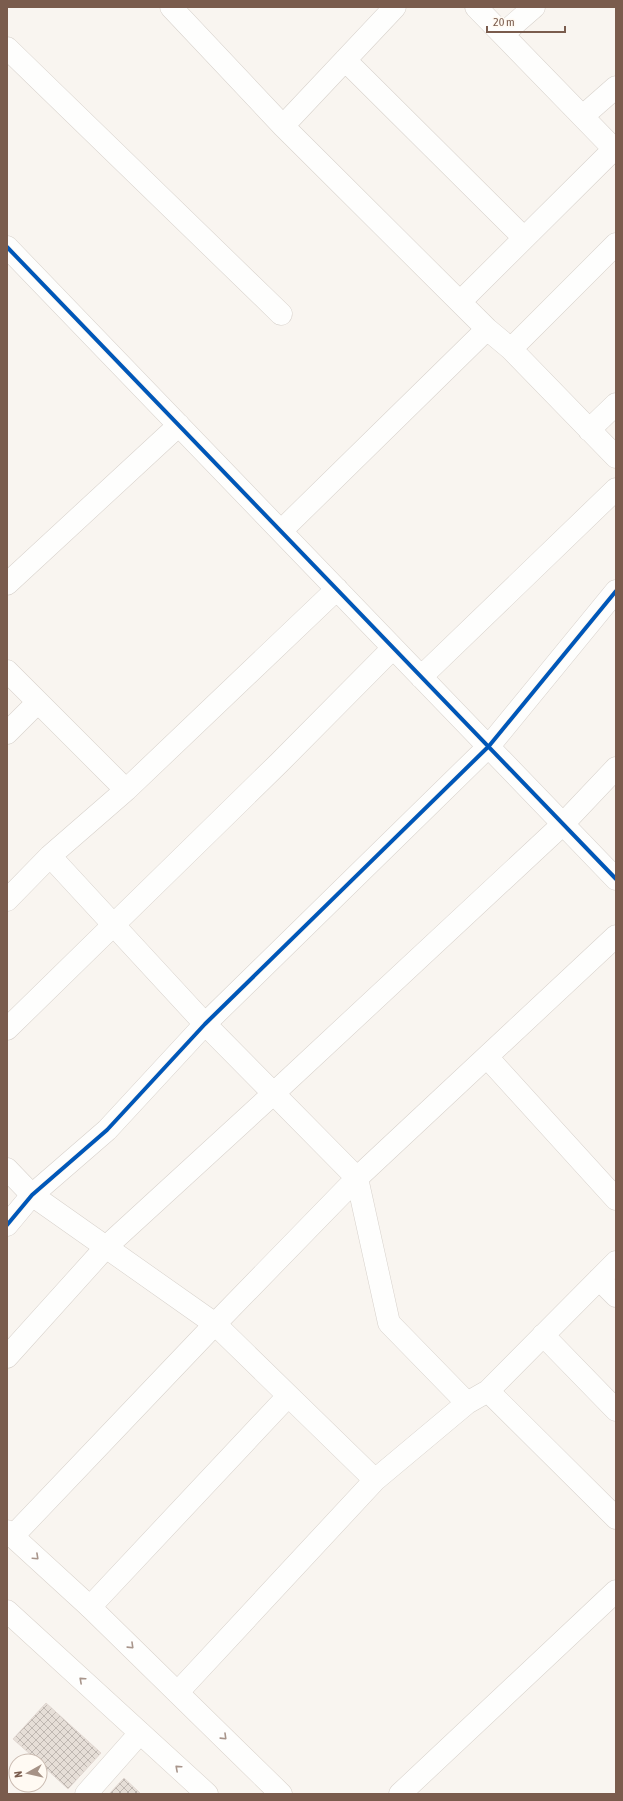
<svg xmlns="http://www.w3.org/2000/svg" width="623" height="1801" viewBox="0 0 623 1801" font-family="'Asap Condensed',sans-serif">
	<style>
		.building { fill: url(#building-cross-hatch); stroke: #e2d8d2 }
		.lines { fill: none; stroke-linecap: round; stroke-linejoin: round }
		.street-casing { stroke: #d7d1cb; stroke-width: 23 }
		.secondary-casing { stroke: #d9d2cb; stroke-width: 23 }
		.street { stroke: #fefefd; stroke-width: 22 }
		.secondary { stroke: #fefefd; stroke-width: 22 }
		.cycleway-casing { stroke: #fffaf3; stroke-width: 6 }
		.cycleway { stroke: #0057b8; stroke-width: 4 }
		.oneway { stroke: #a8958b }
	</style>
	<defs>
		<pattern id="building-cross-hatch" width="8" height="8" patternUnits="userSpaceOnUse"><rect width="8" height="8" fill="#e6ded7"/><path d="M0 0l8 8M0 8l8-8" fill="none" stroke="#bfb7b1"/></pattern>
	</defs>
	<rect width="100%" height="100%" fill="#f9f5f0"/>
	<!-- building -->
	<path class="building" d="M46 1703 101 1753 68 1789 40 1763V1761H38L13 1739Z
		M124 1778 141 1794H109Z"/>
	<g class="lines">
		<defs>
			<path id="street" d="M171 7 283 126 487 329 511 349 616 457
				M476 7 616 151
				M503 34 534 7
				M7 48 281 314
				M345 60 524 238
				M583 116 616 87
				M283 126 395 7
				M7 247 616 879
				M460 302 614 149
				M511 349 616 244
				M589 430 616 404
				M281 531 487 329
				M7 584 179 425
				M7 671 126 790
				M421 677 616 489
				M7 733 38 702
				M50 856 205 1024 357 1178 389 1323 467 1403
				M7 900 50 856 126 790 337 589
				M7 1029 279 763 393 648
				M487 1057 616 1199
				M7 1169 32 1195 215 1324 375 1480 467 1403 488 1391
				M7 1225 32 1195 107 1130 205 1024 489 746 616 591
				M616 1262 488 1391 616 1518
				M599 1279 616 1296
				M543 1335 616 1410
				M7 1357 106 1247 273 1094 563 824 616 768
				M13 1536 215 1324 357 1178 616 936
				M90 1607 288 1396
				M178 1692 375 1480
				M86 1794 140 1733
				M400 1794 616 1591"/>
			<path id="secondary" d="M7 1531 90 1607 281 1794
				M7 1611 207 1794"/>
		</defs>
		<!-- street casing -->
		<use href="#street" class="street-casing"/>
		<!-- secondary casing -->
		<use href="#secondary" class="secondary-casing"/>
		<!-- street -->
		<use href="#street" class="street"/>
		<!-- secondary -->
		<use href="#secondary" class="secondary"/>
		<defs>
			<path id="cycleway" d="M7 247 616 879
				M7 1225 32 1195 107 1130 205 1024 489 746 616 591"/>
		</defs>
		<!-- cycleway casing -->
		<use href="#cycleway" class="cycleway-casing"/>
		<!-- cycleway -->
		<use href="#cycleway" class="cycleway"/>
	</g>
	<!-- one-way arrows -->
	<defs><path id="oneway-chevron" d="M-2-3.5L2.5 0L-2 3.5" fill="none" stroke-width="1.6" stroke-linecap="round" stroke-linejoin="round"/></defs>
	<g class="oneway">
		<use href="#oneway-chevron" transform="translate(36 1557) rotate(43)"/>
		<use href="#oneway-chevron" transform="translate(131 1646) rotate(44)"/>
		<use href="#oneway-chevron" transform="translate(82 1680) rotate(-138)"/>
		<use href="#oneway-chevron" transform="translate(224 1737) rotate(44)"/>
		<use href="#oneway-chevron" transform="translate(178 1768) rotate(-138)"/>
	</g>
	<!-- border -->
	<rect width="623" height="1801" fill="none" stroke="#7a5c4d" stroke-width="16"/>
	<!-- north arrow -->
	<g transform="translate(28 1773) rotate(262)"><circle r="19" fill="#fffaf3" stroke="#cabbb1"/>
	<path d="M0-3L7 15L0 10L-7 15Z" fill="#a69286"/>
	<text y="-6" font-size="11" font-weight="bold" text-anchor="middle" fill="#7a5c4d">N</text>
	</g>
	<!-- scale -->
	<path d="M487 26v6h78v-6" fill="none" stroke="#7a5c4d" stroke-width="2"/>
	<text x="493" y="26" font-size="12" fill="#7a5c4d" stroke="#fffaf3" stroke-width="3" paint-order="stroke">20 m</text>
</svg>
